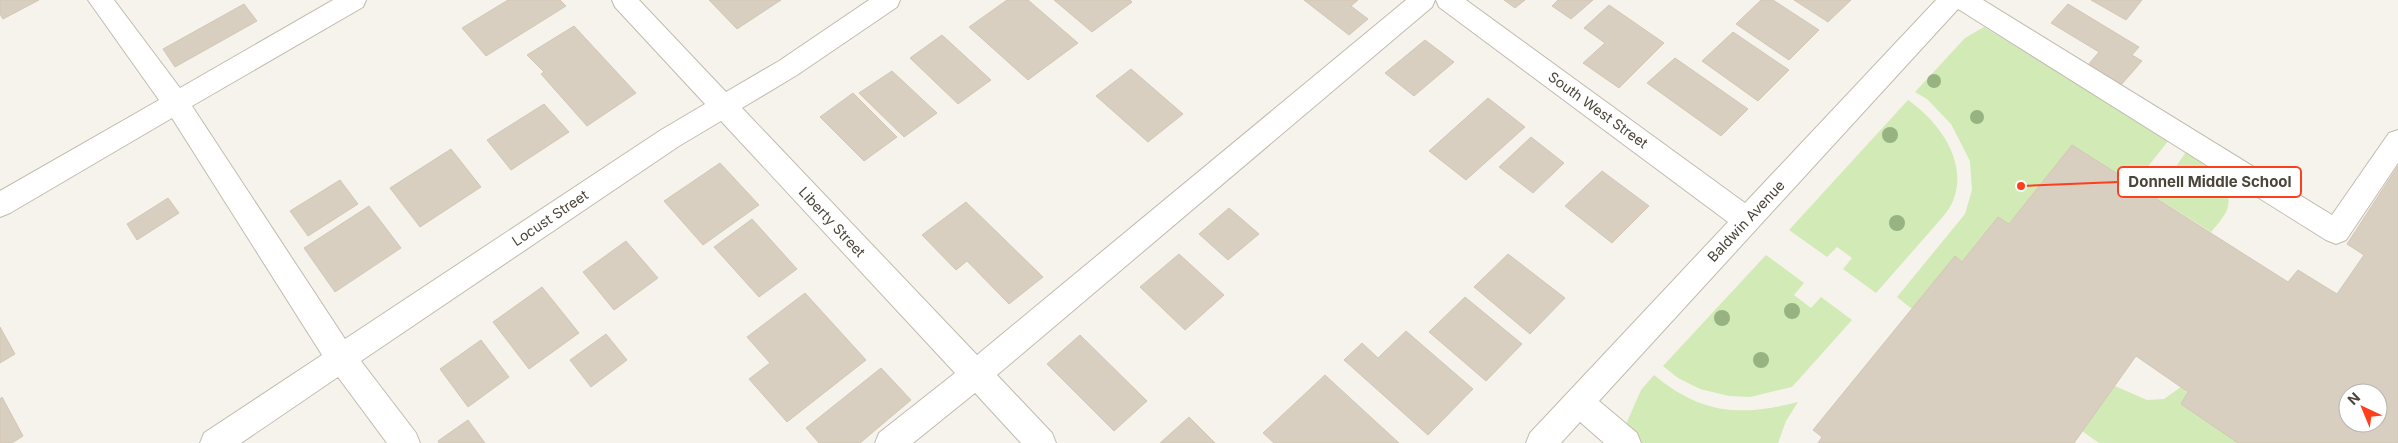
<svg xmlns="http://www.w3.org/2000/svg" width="2398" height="443" viewBox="0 0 2398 443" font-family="Inter,sans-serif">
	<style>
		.green { fill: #d2eab5 }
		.building { fill: #d8cfc1; stroke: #d3c7b4; fill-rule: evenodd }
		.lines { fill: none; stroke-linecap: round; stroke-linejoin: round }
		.minor-casing { stroke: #c2bbae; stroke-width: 2 }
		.minor { fill: #fff; fill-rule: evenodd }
		.tree { fill: #97b381 }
		.labels { text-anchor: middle; stroke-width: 4; stroke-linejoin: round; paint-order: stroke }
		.street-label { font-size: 14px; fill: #4b4439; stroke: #fff }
		.leader { fill: none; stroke: #fc3f1d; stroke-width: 2 }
		.callout-dot { fill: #fc3f1d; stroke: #fff; stroke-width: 2 }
		.callout { fill: #fff; stroke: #fc3f1d; stroke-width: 2 }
		.callout-label { font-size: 15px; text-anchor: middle; font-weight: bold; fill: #4b4439 }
	</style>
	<rect width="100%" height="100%" fill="#f6f3ec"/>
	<!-- green -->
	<path class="green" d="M1984 27 2169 140 2134 184 2073 146 2009 224 1998 217 1962 262 1955 257 1912 309 1897 297 1965 214 1972 190 1970 161 1951 124 1927 99 1915 92 1965 38Z
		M1908 100C1938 121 1969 161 1953 201 1948 213 1935 225 1927 235 1910 254 1893 274 1876 293L1843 269 1852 258 1837 247 1827 257 1789 230Z
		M2186 152C2205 164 2236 182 2227 210 2224 217 2216 226 2211 232L2155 197Z
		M1766 255 1804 283 1794 295 1811 308 1821 297 1852 320 1792 387 1750 397 1729 396 1700 389 1678 378 1663 366Z
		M1654 375C1701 414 1740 417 1798 402L1786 421 1778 443H1638L1623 431 1641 390Z
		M2115 386 2147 400 2164 399 2181 387 2238 443H2099L2082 431Z"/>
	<!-- building -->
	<path class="building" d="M0 0H39L3 19 0 14Z
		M508 0H560L566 6 486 56 462 28Z
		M709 0H781L737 29Z
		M1007 0H1028L1078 43 1028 80 969 27Z
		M1054 0H1130L1132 2 1092 32Z
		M1304 0H1358L1351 6 1368 19 1349 35Z
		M1504 0H1525L1515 8Z
		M1558 0H1593L1571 19 1552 6Z
		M1761 0H1773L1819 30 1789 60 1736 24Z
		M1794 0H1851L1828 22Z
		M2091 0H2142L2126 20Z
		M244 4 257 21 175 67 163 49Z
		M2068 4 2139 47 2132 55 2142 61 2121 85 2088 65 2099 52 2051 23Z
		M1609 5 1664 43 1619 88 1583 63 1605 43 1584 28Z
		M574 26 636 93 587 126 541 74 544 72 527 55Z
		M1733 32 1789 70 1758 101 1702 61Z
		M942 35 991 80 958 104 910 58Z
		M1425 40 1454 62 1414 96 1385 73Z
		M1675 58 1748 109 1721 136 1647 83Z
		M1131 69 1183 114 1148 142 1096 96Z
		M892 71 937 113 904 137 859 93Z
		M853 93 897 137 864 161 820 117Z
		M1488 98 1525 127 1466 180 1429 151Z
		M544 104 569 132 511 170 487 140Z
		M1531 137 1564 163 1533 193 1499 167Z
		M2072 145 2288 282 2298 270 2337 294 2364 255 2347 244 2398 166V443H2238L2181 404 2188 392 2136 356 2074 443H1818L1822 437 1813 430 1955 256 1962 262 1998 217 2009 224ZM2348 393H2378V423H2348Z
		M451 149 481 187 420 227 390 188Z
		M720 163 759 205 703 245 664 201Z
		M1602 171 1649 206 1612 243 1565 206Z
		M340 180 358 204 308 236 290 211Z
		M168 198 179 213 137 240 127 224Z
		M966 202 1043 277 1009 304 967 261 956 270 922 235Z
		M369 206 401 248 335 292 304 248Z
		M1229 208 1259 234 1228 260 1199 234Z
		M752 219 797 269 759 297 714 247Z
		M626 241 658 278 614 310 583 272Z
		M1179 254 1224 295 1185 330 1140 287Z
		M1508 254 1565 298 1530 334 1474 287Z
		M542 287 579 333 529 369 493 322Z
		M805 293 866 360 787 422 749 379 770 363 747 337Z
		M1465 297 1522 344 1486 381 1429 332Z
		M0 327 15 354 0 363Z
		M1406 331 1473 389 1428 435 1344 360 1362 343 1378 358Z
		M606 334 627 360 591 387 570 360Z
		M1080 335 1147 401 1114 431 1047 364Z
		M481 340 509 377 468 407 440 369Z
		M881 368 911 400 860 443H819L806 428Z
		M1325 375 1399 443H1274L1263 433Z
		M2 397 23 436 12 443H0V399Z
		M1189 417 1215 443H1160Z
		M468 420 485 443H439L438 441Z"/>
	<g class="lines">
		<defs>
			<path id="minor" d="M88 0H114L180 88 333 0H366L363 7 192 106 345 339 661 130 705 104 615 7 612 0H639L726 92 779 61 869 0H900L897 7 797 75 742 108 977 355 1406 0H1435L1432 7 997 375 1052 433 1056 443H1021L975 393 913 443H875L879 433 955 373 721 121 679 146 361 361 416 433 420 443H387L338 377 241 443H200L204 433 322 355 172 118 10 213 0 217V191L159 100Z
				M1436 0H1466L1745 203 1936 0H1983L2332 215 2389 133 2398 130V163L2346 240 2336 244 2326 240 1958 9 1599 401 1637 433 1641 443H1604L1580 422 1561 443H1526L1530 433 1728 222 1439 7Z"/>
		</defs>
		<!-- minor casing -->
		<use href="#minor" class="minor-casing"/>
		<!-- minor -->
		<use href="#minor" class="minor"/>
	</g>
	<!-- trees -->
	<g class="tree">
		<circle cx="1934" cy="81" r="7"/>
		<circle cx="1977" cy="117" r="7"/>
		<circle cx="1890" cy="135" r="8"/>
		<circle cx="1897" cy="223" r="8"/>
		<circle cx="1792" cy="311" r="8"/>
		<circle cx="1722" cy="318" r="8"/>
		<circle cx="1761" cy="360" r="8"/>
	</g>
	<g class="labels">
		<!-- street labels -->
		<g class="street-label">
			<text transform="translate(1598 110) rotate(36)" y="5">South West Street</text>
			<text transform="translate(550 218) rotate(-34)" y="5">Locust Street</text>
			<text transform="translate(1746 221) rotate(-47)" y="5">Baldwin Avenue</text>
			<text transform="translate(832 222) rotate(47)" y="5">Liberty Street</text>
		</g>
	</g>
	<!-- callouts -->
	<path class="leader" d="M2021 186L2118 182"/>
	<circle class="callout-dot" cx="2021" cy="186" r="5"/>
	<rect class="callout" x="2118" y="167" width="183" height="30" rx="5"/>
	<g class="callout-label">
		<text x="2210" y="187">Donnell Middle School</text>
	</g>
	<!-- north arrow -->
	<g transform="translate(2363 408) rotate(316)"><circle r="24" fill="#ffffff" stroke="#b7b4b0"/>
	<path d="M0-4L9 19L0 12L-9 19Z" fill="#fc3f1d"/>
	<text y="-8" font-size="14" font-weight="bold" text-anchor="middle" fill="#4b4439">N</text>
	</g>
</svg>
